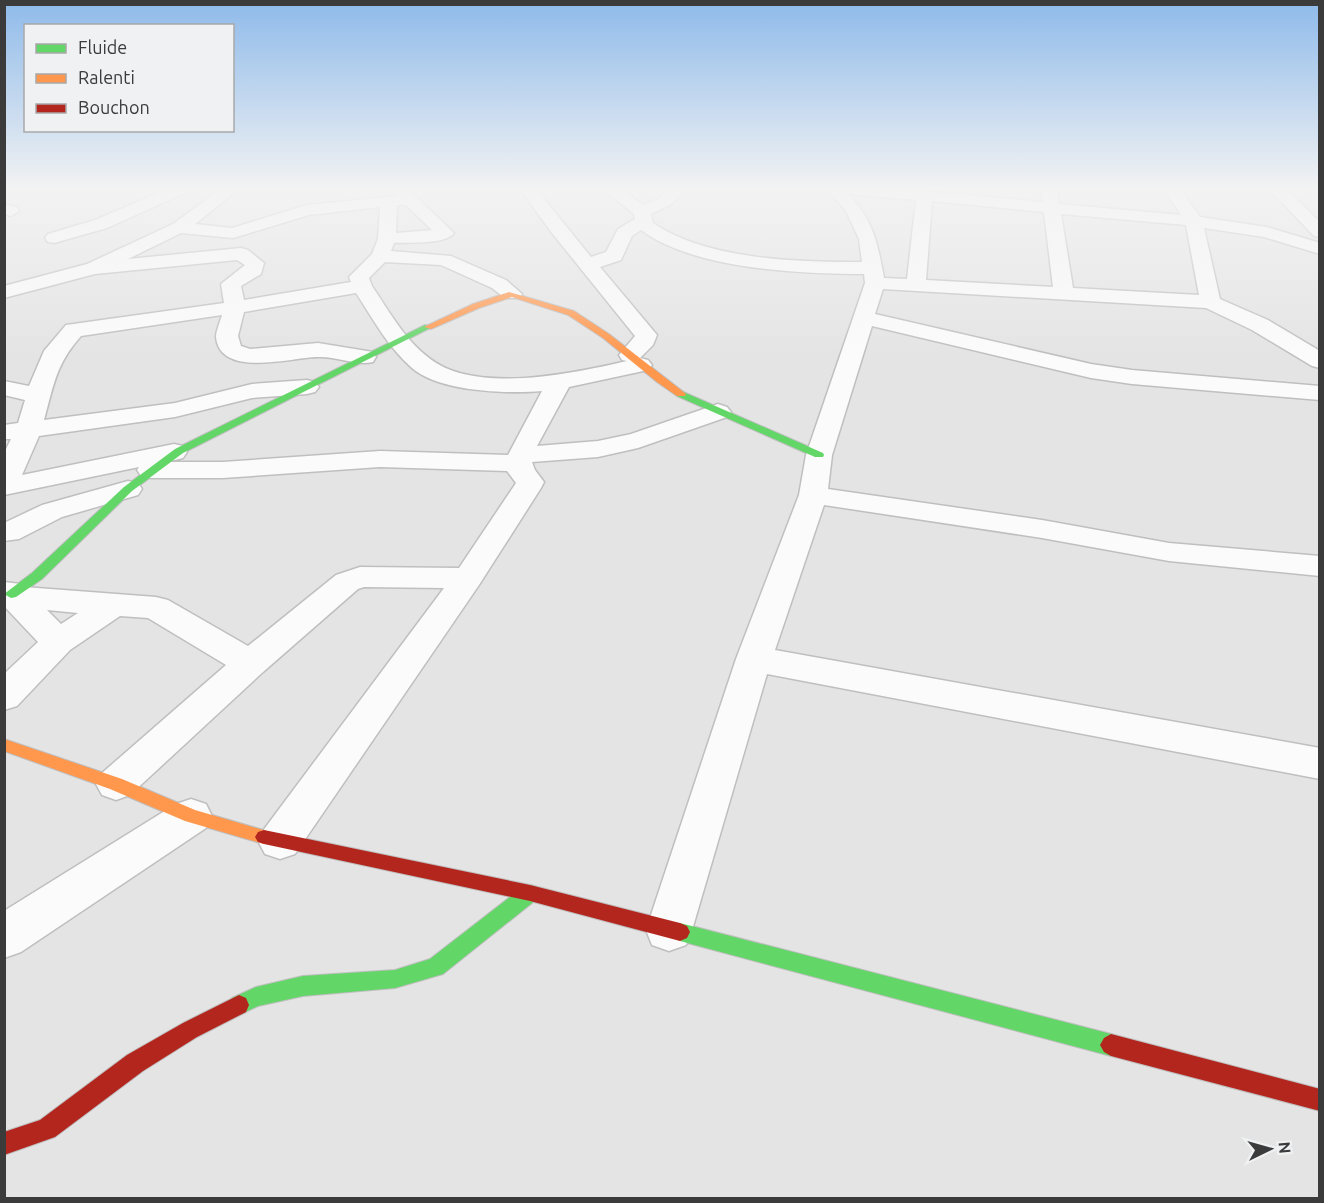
<svg xmlns="http://www.w3.org/2000/svg" width="1324" height="1203" viewBox="0 0 1324 1203" font-family="Ubuntu,sans-serif">
	<style>
		.lines { fill: none; stroke-linecap: round; stroke-linejoin: round }
		.street-casing { stroke: #bfbfbf; stroke-width: 3 }
		.fast-casing { stroke: #bfbfbf; stroke-width: 2 }
		.slow-casing { stroke: #bfbfbf; stroke-width: 2 }
		.jam-casing { stroke: #bfbfbf; stroke-width: 2 }
		.street { fill: #fbfbfb; fill-rule: evenodd }
		.fast { fill: #63d668; fill-rule: evenodd }
		.slow { fill: #ff974d; fill-rule: evenodd }
		.jam { fill: #b3261e; fill-rule: evenodd }
	</style>
	<rect width="100%" height="100%" fill="#e4e4e4"/>
	<g class="lines">
		<defs>
			<path id="street" d="M168 189H189L187 192 107 228 54 243 48 242 45 238 48 234 95 220Z
				M221 189H239L195 224 232 228 307 205 397 196 391 189H408L454 233C445 245 409 242 394 243L391 251 451 256 506 280 522 294 519 298H505L492 288 441 265 385 262 369 278 372 286C389 311 404 339 429 358 475 395 575 373 627 361L622 360 619 355 635 336 552 233 520 189H536L591 257 606 252 618 229 635 219 634 214 603 189H621L643 205 658 199 670 189H687L670 205 651 214 653 223C707 260 798 262 862 262L859 239 846 211 827 189H899L1043 202 1041 189H1057L1059 204 1181 215 1164 189H1180L1200 217 1267 227 1320 243V254L1264 237 1204 228 1220 299 1268 320 1320 351V368L1312 366 1252 330 1206 308 883 289 875 314 1091 364 1132 370 1320 386V400L1132 384 1091 378 872 326 832 455 828 489 1042 520 1169 543 1320 556V576L1169 561 1042 538 824 505 775 650 1320 748V779L767 674 692 930 686 945 669 951 652 945 646 930 736 659 799 495 806 455 865 283 864 274C800 274 693 269 641 230L632 236 621 260 600 267 657 335 653 345 640 358 648 360 652 365 648 370 569 387 537 446 598 441 631 434 718 404 727 407 731 412 727 417 638 448 598 457 532 462 535 470 544 482 541 488 479 585 295 854 280 859 265 854 258 841 265 828 444 588 364 587 358 589 263 672 130 795 116 800 102 795 96 784 102 773 226 665 148 618 120 616 70 650 17 706 4 710V674L38 642 4 606V582L21 584 24 587 156 597 168 600 248 646 336 575 360 567 459 568 516 483 507 471 380 467 223 478H151L141 476 137 470 139 467 4 495V453L11 439H4V425L18 423 25 400 4 395V381L29 386 44 351 66 325 224 303 221 284 245 265 237 260 95 274 4 298V286L87 264 173 224ZM848 194 916 200 907 279 884 278C878 244 873 219 848 194ZM932 201 1044 212 1053 287 926 280ZM397 205H406L432 230 396 233ZM380 207 378 239 372 254 349 277 351 282 244 300 241 286 261 274 264 263 248 250 241 248 128 259 181 233 233 238 309 215ZM1061 214 1186 225 1199 295 1073 288ZM356 293C373 319 388 347 412 368 440 392 507 394 542 391L508 455 380 451 223 462H166L183 458 187 452 183 446 174 444 22 475 39 436 175 417 252 398 307 394 315 392 319 387 315 382 307 380 252 384 175 403 44 420C54 384 56 364 81 336L222 315C220 322 216 331 216 337 220 379 293 357 318 357 337 356 355 366 373 362L376 357 373 352 318 343 250 349 241 346 238 336 244 312ZM47 610 78 613 61 624Z
				M1269 189H1286L1320 222V237L1314 236Z
				M4 204 17 207 19 211 11 216 4 214Z
				M128 481 138 483 142 489 138 495 62 517 19 539 4 541V523L42 505Z
				M191 799 206 804 212 816 206 828 21 952 4 958V911L176 804Z"/>
			<path id="fast" d="M425 325 432 327 183 453 132 491 42 579 16 597 11 598 4 594 32 573 124 487 175 449Z
				M681 391 823 453 824 455 823 457H815L677 396V392Z
				M530 885 537 887 539 893 537 899 443 974 395 988 303 996 258 1006 239 1015 232 1012 229 1005 232 998 256 987 303 976 395 970 430 959 523 887Z
				M680 923 1111 1034 1118 1038 1122 1045 1118 1052 1111 1056 680 941 673 938 670 932 673 926Z"/>
			<path id="slow" d="M509 292 574 311 609 334 686 394 685 396H677L657 382 603 338 568 315 512 297 479 308 431 329 424 327 473 304Z
				M4 739 122 779 195 810 270 832 273 837 270 842 264 844 185 821 110 789 4 751Z"/>
			<path id="jam" d="M264 830 530 885 680 923 687 926 690 932 687 938 680 941 530 901 264 844 258 842 255 837 258 832Z
				M239 995 246 998 249 1005 246 1012 197 1037 143 1071 55 1137 4 1155V1132L40 1120 127 1055 183 1023Z
				M1111 1034 1320 1089V1111L1111 1056 1104 1052 1100 1045 1104 1038Z"/>
		</defs>
		<!-- street casing -->
		<use href="#street" class="street-casing"/>
		<!-- fast casing -->
		<use href="#fast" class="fast-casing"/>
		<!-- slow casing -->
		<use href="#slow" class="slow-casing"/>
		<!-- jam casing -->
		<use href="#jam" class="jam-casing"/>
		<!-- street -->
		<use href="#street" class="street"/>
		<!-- fast -->
		<use href="#fast" class="fast"/>
		<!-- slow -->
		<use href="#slow" class="slow"/>
		<!-- jam -->
		<use href="#jam" class="jam"/>
	</g>
	<!-- sky -->
	<linearGradient id="sky" x2="0" y2="1"><stop stop-color="#8ebaea"/><stop offset="0.53" stop-color="#f3f3f3"/><stop offset="1" stop-color="#f3f3f3" stop-opacity="0"/></linearGradient>
	<rect width="1324" height="357" fill="url(#sky)"/>
	<!-- border -->
	<rect width="1324" height="1203" fill="none" stroke="#3b3b3c" stroke-width="12"/>
	<!-- legend -->
	<rect x="24" y="24" width="210" height="108" fill="#f0f1f2" stroke="#a8a8a9" stroke-width="1.5"/>
	<rect x="36" y="44" width="30" height="9" fill="#63d668" stroke="#a8a8a9" stroke-width="1.5"/>
	<text x="78" y="54" font-size="18" fill="#3b3b3c">Fluide</text>
	<rect x="36" y="74" width="30" height="9" fill="#ff974d" stroke="#a8a8a9" stroke-width="1.5"/>
	<text x="78" y="84" font-size="18" fill="#3b3b3c">Ralenti</text>
	<rect x="36" y="104" width="30" height="9" fill="#b3261e" stroke="#a8a8a9" stroke-width="1.5"/>
	<text x="78" y="114" font-size="18" fill="#3b3b3c">Bouchon</text>
	<!-- north arrow -->
	<g transform="translate(1270 1149) rotate(85)" stroke="#f0f1f2" stroke-width="4.5" paint-order="stroke">
	<path d="M0-4.5L10 22L0 15L-10 22Z" fill="#3b3b3c"/>
	<text y="-9" font-size="16" font-weight="bold" text-anchor="middle" fill="#3b3b3c">N</text>
	</g>
</svg>
